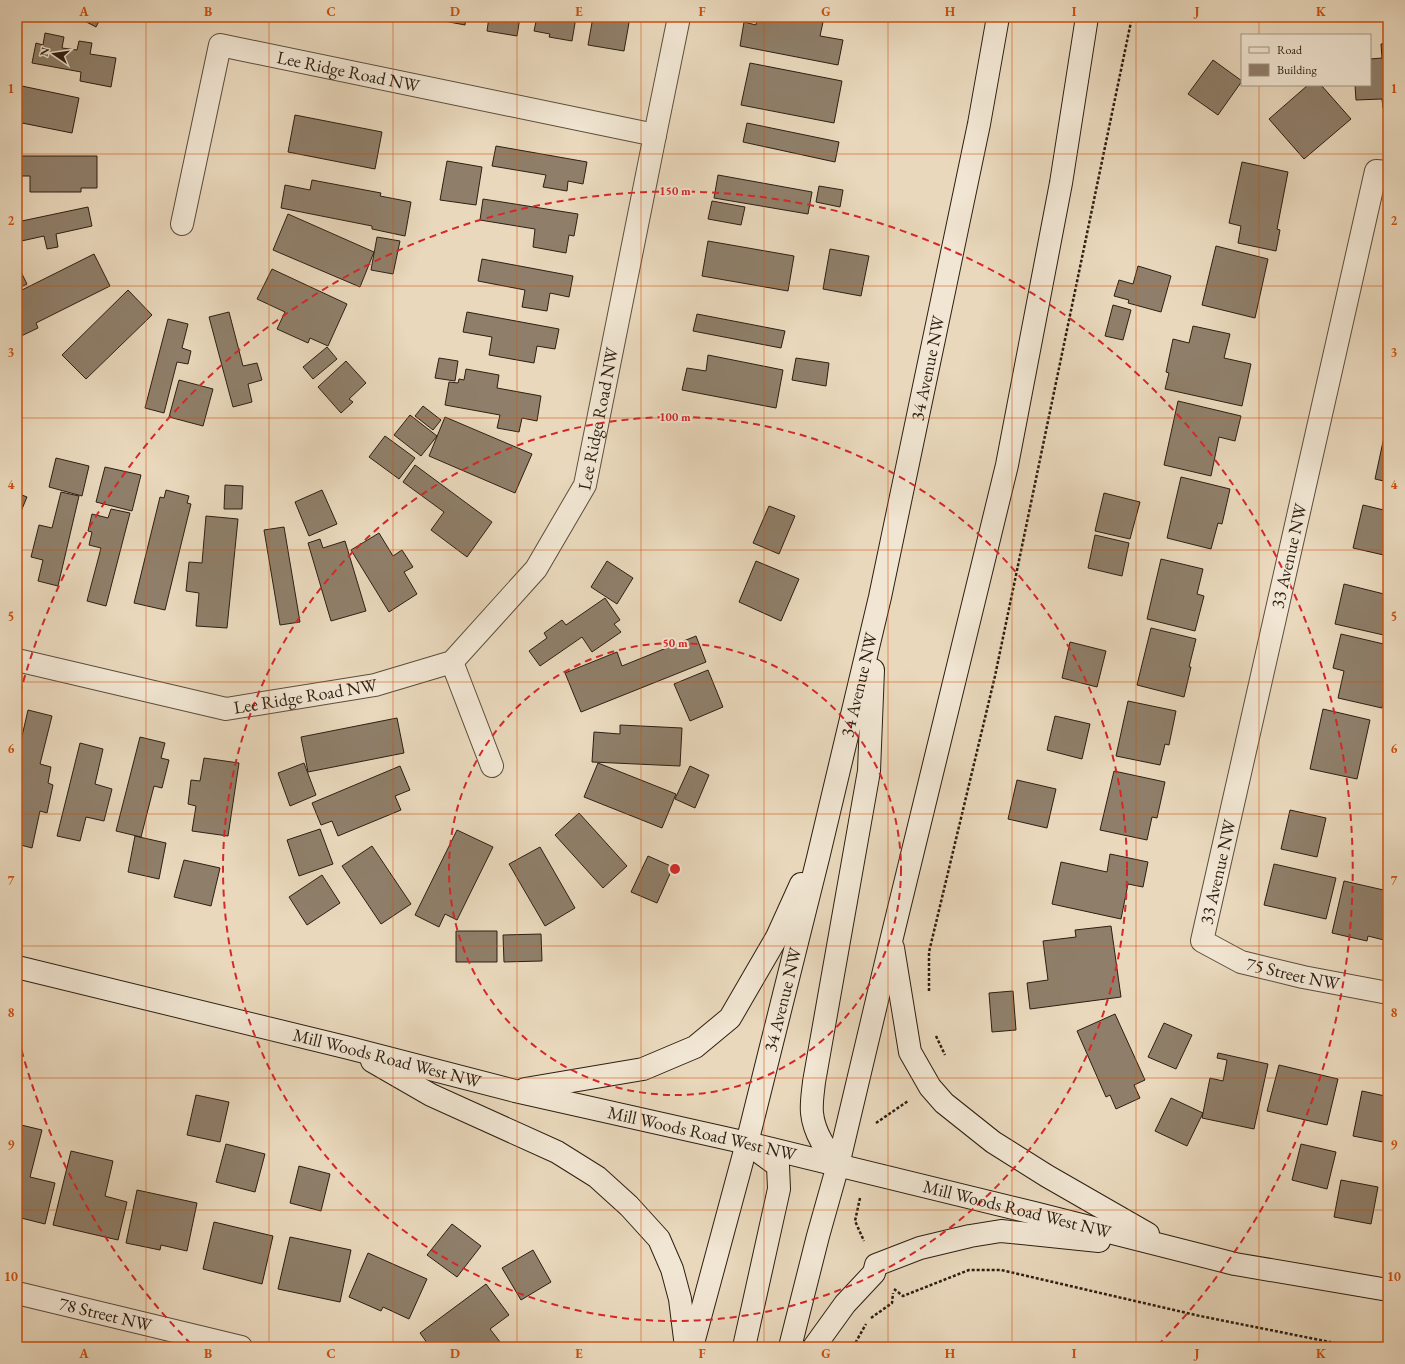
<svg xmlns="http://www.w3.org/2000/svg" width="1405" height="1364" viewBox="0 0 1405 1364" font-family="'EB Garamond',serif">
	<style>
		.building { fill: #8f7f6a; stroke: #2d1f12 }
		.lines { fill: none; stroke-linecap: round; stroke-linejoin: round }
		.street-casing { stroke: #5c4d3c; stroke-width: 24 }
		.secondary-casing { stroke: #2d1f12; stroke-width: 24 }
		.path { stroke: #2d1f12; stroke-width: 2.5; stroke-dasharray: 3 2; stroke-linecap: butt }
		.street { stroke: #f1e6d3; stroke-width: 22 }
		.secondary { stroke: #f1e6d3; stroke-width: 22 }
		.grid { fill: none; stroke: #cc500d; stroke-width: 1; stroke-opacity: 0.55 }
		.ring { fill: none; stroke: #d62828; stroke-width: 2; stroke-dasharray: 7 5 }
		.labels { text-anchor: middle; stroke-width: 4; stroke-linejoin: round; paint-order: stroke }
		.street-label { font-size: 18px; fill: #2d1f12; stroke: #f1e6d3 }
		.centre { fill: #d62828; stroke: #f1e6d3; stroke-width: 2 }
		.ring-label { font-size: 12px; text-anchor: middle; font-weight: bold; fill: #d62828; stroke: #f1e6d3; stroke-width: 4; stroke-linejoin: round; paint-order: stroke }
		.neatline { fill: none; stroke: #cc500d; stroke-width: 1.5 }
		.grid-label { font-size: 13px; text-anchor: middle; font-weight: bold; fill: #cc500d }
	</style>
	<rect width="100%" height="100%" fill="#e9d8bc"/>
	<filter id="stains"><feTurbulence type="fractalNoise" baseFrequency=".005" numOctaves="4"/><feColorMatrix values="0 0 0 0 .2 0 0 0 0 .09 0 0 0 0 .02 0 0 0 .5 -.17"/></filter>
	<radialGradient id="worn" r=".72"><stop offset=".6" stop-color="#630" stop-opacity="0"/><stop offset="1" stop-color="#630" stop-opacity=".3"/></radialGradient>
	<!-- building -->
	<path class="building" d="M77 17H101L96 27Z
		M423 17H466L465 25Z
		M489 17H520L517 36 487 31Z
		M537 17H576L572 41 549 37 550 34 534 31Z
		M593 17H630L624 51 588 45Z
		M757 17H799L823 22 820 36 843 40 838 65 740 46 744 22 756 25Z
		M45 33 64 37 62 48 77 50 79 41 92 43 90 54 116 58 111 87 80 81 81 72 32 63 36 43 43 45Z
		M1388 43V108H1383L1382 99 1356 100 1355 85H1370V59L1382 58 1381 44Z
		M1213 60 1242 81 1218 115 1188 94Z
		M750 63 842 81 834 123 741 105Z
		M17 85 79 98 72 133 17 122Z
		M1308 85H1321L1351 119 1304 159 1269 119Z
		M295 115 382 132 375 169 288 152Z
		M747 123 839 142 835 162 743 142Z
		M496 146 587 162 583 184 568 181 567 191 543 187 546 175 492 166Z
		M17 156H97V188H81V192H30V176H17Z
		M447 161 482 167 476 205 440 200Z
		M1242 162 1288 172 1277 229 1280 230 1276 251 1238 243 1241 226 1229 223Z
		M718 175 812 192 808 214 714 198Z
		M312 180 381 193 380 196 411 202 405 236 372 229V226L281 208 285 185 310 190Z
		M819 186 843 190 840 207 816 202Z
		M483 199 578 214 574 236 569 235 566 253 533 247 535 229 480 220Z
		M712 201 745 207 741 225 708 219Z
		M88 207 92 226 56 234 58 247 47 249 44 236 17 242V222Z
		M288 214 374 252 360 287 273 250Z
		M377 237 400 241 393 274 371 270Z
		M708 241 794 256 788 291 702 276Z
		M1216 246 1268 259 1255 318 1202 305Z
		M830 249 869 256 861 296 823 289Z
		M94 254 110 286 36 323 38 328 17 338V296L20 295 18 292Z
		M482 259 573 276 569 297 550 293 547 311 522 307 525 290 478 281Z
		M17 266H18L27 284 17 289Z
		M1138 266 1171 276 1161 312 1128 303 1129 300 1114 296 1119 280 1133 284Z
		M272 269 347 304 328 346 310 338 308 343 277 329 285 312 257 299Z
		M128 290 152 315 86 379 62 355Z
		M1113 305 1131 310 1123 340 1105 336Z
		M229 312 243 366 257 363 262 380 248 384 252 402 233 407 209 317Z
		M467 312 559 329 555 349 537 346 534 363 489 355 492 337 463 332Z
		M697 314 785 331 781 348 693 331Z
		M168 319 188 324 182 348 191 351 188 364 177 362 164 413 145 408Z
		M1193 326 1230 334 1224 358 1251 364 1242 406 1165 389 1169 373 1166 372 1173 339 1189 343Z
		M327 347 337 359 313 379 303 367Z
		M708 355 783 370 776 408 682 390 687 368 706 371Z
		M439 358 458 361 455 381 435 378Z
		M796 358 829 363 826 386 792 380Z
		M346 361 366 383 349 399 353 402 341 413 318 387Z
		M466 369 499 375 497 388 541 396 537 421 522 418 519 432 497 428 500 415 445 405 449 382 458 383 459 379 464 380Z
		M179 380 213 389 203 426 169 417Z
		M1178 401 1241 416 1235 441 1219 437 1211 476 1164 465Z
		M423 406 441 420 433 430 415 416Z
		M410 415 437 436 421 456 394 435Z
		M445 417 532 454 515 493 429 456Z
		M385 436 415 458 399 479 369 457Z
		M1384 437 1388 438V482L1375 479Z
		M56 458 89 466 82 496 49 487Z
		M415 465 492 522 467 557 431 530 444 512 403 482Z
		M105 467 141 475 132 511 96 502Z
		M1181 477 1230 489 1222 524 1218 523 1211 549 1167 538Z
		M225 485 243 486 242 509H224Z
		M166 490 189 496 187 503 191 504 165 610 134 603 160 497 164 498Z
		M322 490 337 524 309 536 295 502Z
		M61 492 79 496 58 586 38 581 43 560 31 557 39 525 52 528Z
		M17 493 27 497 17 521Z
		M1104 493 1140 502 1130 539 1095 531Z
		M1363 505 1388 511V556L1353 548Z
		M769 506 795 516 779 554 753 543Z
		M111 509 130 513 106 606 87 601 101 548 89 545 92 532 88 531 92 514 108 518Z
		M206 516 238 519 227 628 196 626 199 593 186 591 189 562 202 563Z
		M284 527 300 622 280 625 264 530Z
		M379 533 393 556 402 550 413 567 404 572 417 594 389 612 351 550Z
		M1095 535 1129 543 1122 576 1088 568Z
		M320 539 323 548 345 541 366 611 331 621 308 543Z
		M1161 559 1203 569 1197 594 1204 596 1195 631 1147 619Z
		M607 561 633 578 617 604 591 587Z
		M756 561 799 579 781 621 739 602Z
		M1344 584 1388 595V636L1335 624Z
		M605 598 620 620 614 624 621 632 592 652 582 637 540 666 529 651 547 638 544 633 562 620 566 625Z
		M1151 628 1196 639 1189 667H1191L1184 697 1137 685Z
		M1341 634 1388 645V681L1382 708 1338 698 1344 671 1333 668Z
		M696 636 706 662 581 712 565 673 617 652 622 666Z
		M1070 642 1106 651 1097 687 1062 678Z
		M708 670 723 707 690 721 674 684Z
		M1128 701 1176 711 1169 745 1165 744 1160 765 1116 756Z
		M1323 709 1370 720 1357 779 1310 769Z
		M28 710 52 716 40 764 51 767 48 783 53 785 47 813 40 811 32 848 17 844V758Z
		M1055 716 1090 724 1082 759 1047 750Z
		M397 718 404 753 308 772 301 737Z
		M620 725 682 728 680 766 592 762 594 732 620 734Z
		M140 737 165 743 161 758 169 760 162 788 154 786 141 837 116 831Z
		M80 743 103 749 95 784 112 789 104 821 86 817 80 841 57 836Z
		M204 758 239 763 228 836 192 831 196 806 188 804 191 780 200 781Z
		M304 763 316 795 290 806 278 773Z
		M598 763 676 794 662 828 584 797Z
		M400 766 410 790 395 796 401 810 338 836 332 821 321 825 312 803Z
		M690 766 709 775 695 808 675 799Z
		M1114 771 1165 782 1157 818 1152 817 1147 840 1100 830Z
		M1017 780 1056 789 1047 828 1008 819Z
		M1290 810 1326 818 1317 857 1281 849Z
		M579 813 627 866 603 888 555 835Z
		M1388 821V841L1384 840Z
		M320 829 333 864 299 876 287 840Z
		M457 830 493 847 457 920 445 914 439 927 415 915Z
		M135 836 166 843 159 879 128 872Z
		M372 846 411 904 381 924 342 866Z
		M540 847 575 908 545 926 509 864Z
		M1110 854 1148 862 1143 887 1128 884 1121 919 1052 904 1061 862 1107 872Z
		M648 856 673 867 657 903 631 892Z
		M184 860 220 868 211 906 174 897Z
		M1274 864 1336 878 1326 919 1264 905Z
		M322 875 340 903 307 925 289 897Z
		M1344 881 1388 891V941L1368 936 1367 941 1332 933Z
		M1111 926 1121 997 1030 1009 1027 983 1048 980 1043 941 1076 937 1075 930Z
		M456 931H497V962H456Z
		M541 934 542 961 504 962 503 935Z
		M1013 991 1016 1030 992 1032 989 993Z
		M1115 1014 1145 1080 1134 1085 1140 1098 1116 1109 1110 1095 1106 1097 1077 1031Z
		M1164 1023 1192 1035 1176 1069 1148 1057Z
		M1218 1053 1268 1064 1254 1129 1202 1118 1210 1078 1223 1081 1227 1060 1217 1058Z
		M1279 1065 1338 1079 1327 1125 1267 1111Z
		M1387 1088H1388V1143L1353 1136 1362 1091 1385 1096Z
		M196 1095 229 1102 220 1142 187 1135Z
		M1171 1098 1203 1113 1187 1146 1155 1131Z
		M17 1124 42 1130 30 1177 55 1183 45 1224 17 1217Z
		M226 1144 265 1154 255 1192 216 1182Z
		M1301 1144 1336 1152 1327 1189 1292 1180Z
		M71 1151 113 1161 105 1196 127 1202 118 1240 53 1225Z
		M299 1166 330 1174 321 1211 290 1203Z
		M1341 1180 1378 1187 1371 1224 1334 1217Z
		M137 1190 197 1203 187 1251 161 1245 160 1250 126 1243Z
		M214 1222 273 1236 262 1284 203 1269Z
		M452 1224 481 1246 457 1277 427 1255Z
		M290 1237 351 1250 340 1302 278 1289Z
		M533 1250 551 1282 521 1300 502 1268Z
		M368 1253 427 1279 409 1319 383 1307 381 1311 349 1297Z
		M486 1284 509 1315 490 1329 504 1347H430L420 1333Z"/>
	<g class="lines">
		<defs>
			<g id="street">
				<path id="s1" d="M1388 172 1376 171 1202 941 1241 962 1303 977 1388 993"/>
				<path id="s2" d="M182 224 220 45 655 135"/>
				<path id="s3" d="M17 660 226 709 375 685 452 662 536 569 585 485 655 135 679 17"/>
				<path d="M452 662 492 766"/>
				<path id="s4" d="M17 1293 241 1347"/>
			</g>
			<g id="secondary">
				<path d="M893 948 910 1052 930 1087 944 1103 993 1142 1047 1176 1148 1234"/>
				<path id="s5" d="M17 967 349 1048 515 1091 747 1143 1034 1213 1235 1264 1388 1290"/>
				<path d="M372 1061 431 1095 557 1152 597 1177 629 1206 659 1239 672 1269 680 1299 686 1347"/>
				<path d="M525 1089 643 1069 695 1047 730 1018 777 937 801 884"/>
				<path d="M838 1165C826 1150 814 1133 812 1113 811 1103 813 1092 814 1082L869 771 873 670"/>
				<path id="s6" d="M692 1347 747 1143 818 858 880 597 979 124 998 17"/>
				<path d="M744 1347 779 1189 778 1166 755 1149"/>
				<path d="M790 1347 818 1236 838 1165 892 937 1007 465 1061 183 1087 17"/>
				<path d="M814 1347 845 1304 874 1273 876 1265 920 1248 970 1236 1001 1231 1099 1241"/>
			</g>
		</defs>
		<!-- street casing -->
		<use href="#street" class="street-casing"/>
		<!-- secondary casing -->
		<use href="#secondary" class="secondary-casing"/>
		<!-- path -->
		<path class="path" d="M929 991V952L995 676 1132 17
			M936 1036 945 1055
			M876 1123 908 1101
			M860 1198 855 1221 864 1241
			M894 1289 903 1296 969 1270H1001L1200 1316 1335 1343 1362 1347
			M871 1318 892 1303 893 1293
			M853 1347 866 1324"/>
		<!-- street -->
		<use href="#street" class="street"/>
		<!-- secondary -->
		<use href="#secondary" class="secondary"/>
	</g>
	<!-- grid -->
	<path class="grid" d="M146 17V1347M269 17V1347M393 17V1347M517 17V1347M641 17V1347M764 17V1347M888 17V1347M1012 17V1347M1136 17V1347M1259 17V35M1259 85V1347M17 154H1388M17 286H1388M17 418H1388M17 550H1388M17 682H1388M17 814H1388M17 946H1388M17 1078H1388M17 1210H1388"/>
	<!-- distance rings -->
	<g class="ring">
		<circle cx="675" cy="869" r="226"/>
		<circle cx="675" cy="869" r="452"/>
		<path d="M191 1344A678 678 0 0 1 17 1033M17 705A678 678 0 1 1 1159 1344"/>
	</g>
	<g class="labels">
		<!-- street labels -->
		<g class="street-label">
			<text dy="6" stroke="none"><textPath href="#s2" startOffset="314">Lee Ridge Road NW</textPath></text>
			<text dy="6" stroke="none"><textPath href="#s6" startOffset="1007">34 Avenue NW</textPath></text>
			<text dy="6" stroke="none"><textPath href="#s3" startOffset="736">Lee Ridge Road NW</textPath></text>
			<text transform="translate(1289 556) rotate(-77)" y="6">33 Avenue NW</text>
			<text dy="6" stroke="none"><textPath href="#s6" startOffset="683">34 Avenue NW</textPath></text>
			<text dy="6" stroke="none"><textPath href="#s3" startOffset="295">Lee Ridge Road NW</textPath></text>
			<text transform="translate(1218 872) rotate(-77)" y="6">33 Avenue NW</text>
			<text dy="6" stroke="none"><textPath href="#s1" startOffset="899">75 Street NW</textPath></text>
			<text dy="6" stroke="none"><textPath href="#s6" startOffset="359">34 Avenue NW</textPath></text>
			<text dy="6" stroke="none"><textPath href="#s5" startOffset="381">Mill Woods Road West NW</textPath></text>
			<text dy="6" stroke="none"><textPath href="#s5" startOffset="705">Mill Woods Road West NW</textPath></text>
			<text dy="6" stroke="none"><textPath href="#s5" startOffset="1029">Mill Woods Road West NW</textPath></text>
			<text dy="6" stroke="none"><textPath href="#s4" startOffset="91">78 Street NW</textPath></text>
		</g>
	</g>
	<circle cx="675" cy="869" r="6" class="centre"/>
	<g class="ring-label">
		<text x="675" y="195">150 m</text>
		<text x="675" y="421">100 m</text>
		<text x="675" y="647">50 m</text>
	</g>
	<!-- margin -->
	<rect width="1405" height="1364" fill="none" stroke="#e9d8bc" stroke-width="44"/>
	<!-- legend -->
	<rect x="1241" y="34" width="130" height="52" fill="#f1e6d3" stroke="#a39686"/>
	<rect x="1249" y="47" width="20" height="6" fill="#f1e6d3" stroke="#a39686"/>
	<text x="1277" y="54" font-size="12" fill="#2d1f12">Road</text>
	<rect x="1249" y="64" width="20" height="12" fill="#8f7f6a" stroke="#a39686"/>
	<text x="1277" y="74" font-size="12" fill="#2d1f12">Building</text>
	<!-- north arrow -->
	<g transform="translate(54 54) rotate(283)" stroke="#f1e6d3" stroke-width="3" paint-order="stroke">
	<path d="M0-3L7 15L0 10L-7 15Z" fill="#2d1f12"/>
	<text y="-6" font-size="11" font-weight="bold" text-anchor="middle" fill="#2d1f12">N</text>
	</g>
	<rect x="22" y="22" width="1361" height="1320" class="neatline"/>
	<g class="grid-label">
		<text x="84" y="16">A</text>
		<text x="208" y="16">B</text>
		<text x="331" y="16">C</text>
		<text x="455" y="16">D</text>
		<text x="579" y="16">E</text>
		<text x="702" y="16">F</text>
		<text x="826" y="16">G</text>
		<text x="950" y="16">H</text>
		<text x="1074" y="16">I</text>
		<text x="1197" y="16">J</text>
		<text x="1321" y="16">K</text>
		<text x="11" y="93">1</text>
		<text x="1394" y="93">1</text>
		<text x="11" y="225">2</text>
		<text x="1394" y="225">2</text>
		<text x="11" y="357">3</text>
		<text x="1394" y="357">3</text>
		<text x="11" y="489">4</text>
		<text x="1394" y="489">4</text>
		<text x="11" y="621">5</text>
		<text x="1394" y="621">5</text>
		<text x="11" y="753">6</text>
		<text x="1394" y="753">6</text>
		<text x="11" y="885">7</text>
		<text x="1394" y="885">7</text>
		<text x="11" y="1017">8</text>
		<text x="1394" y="1017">8</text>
		<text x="11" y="1149">9</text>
		<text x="1394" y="1149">9</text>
		<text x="11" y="1281">10</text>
		<text x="1394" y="1281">10</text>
		<text x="84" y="1358">A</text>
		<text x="208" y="1358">B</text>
		<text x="331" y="1358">C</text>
		<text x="455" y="1358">D</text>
		<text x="579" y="1358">E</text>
		<text x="702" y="1358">F</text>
		<text x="826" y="1358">G</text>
		<text x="950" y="1358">H</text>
		<text x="1074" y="1358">I</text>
		<text x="1197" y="1358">J</text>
		<text x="1321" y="1358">K</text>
	</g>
	<rect width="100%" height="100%" filter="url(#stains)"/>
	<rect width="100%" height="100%" fill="url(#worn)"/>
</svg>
